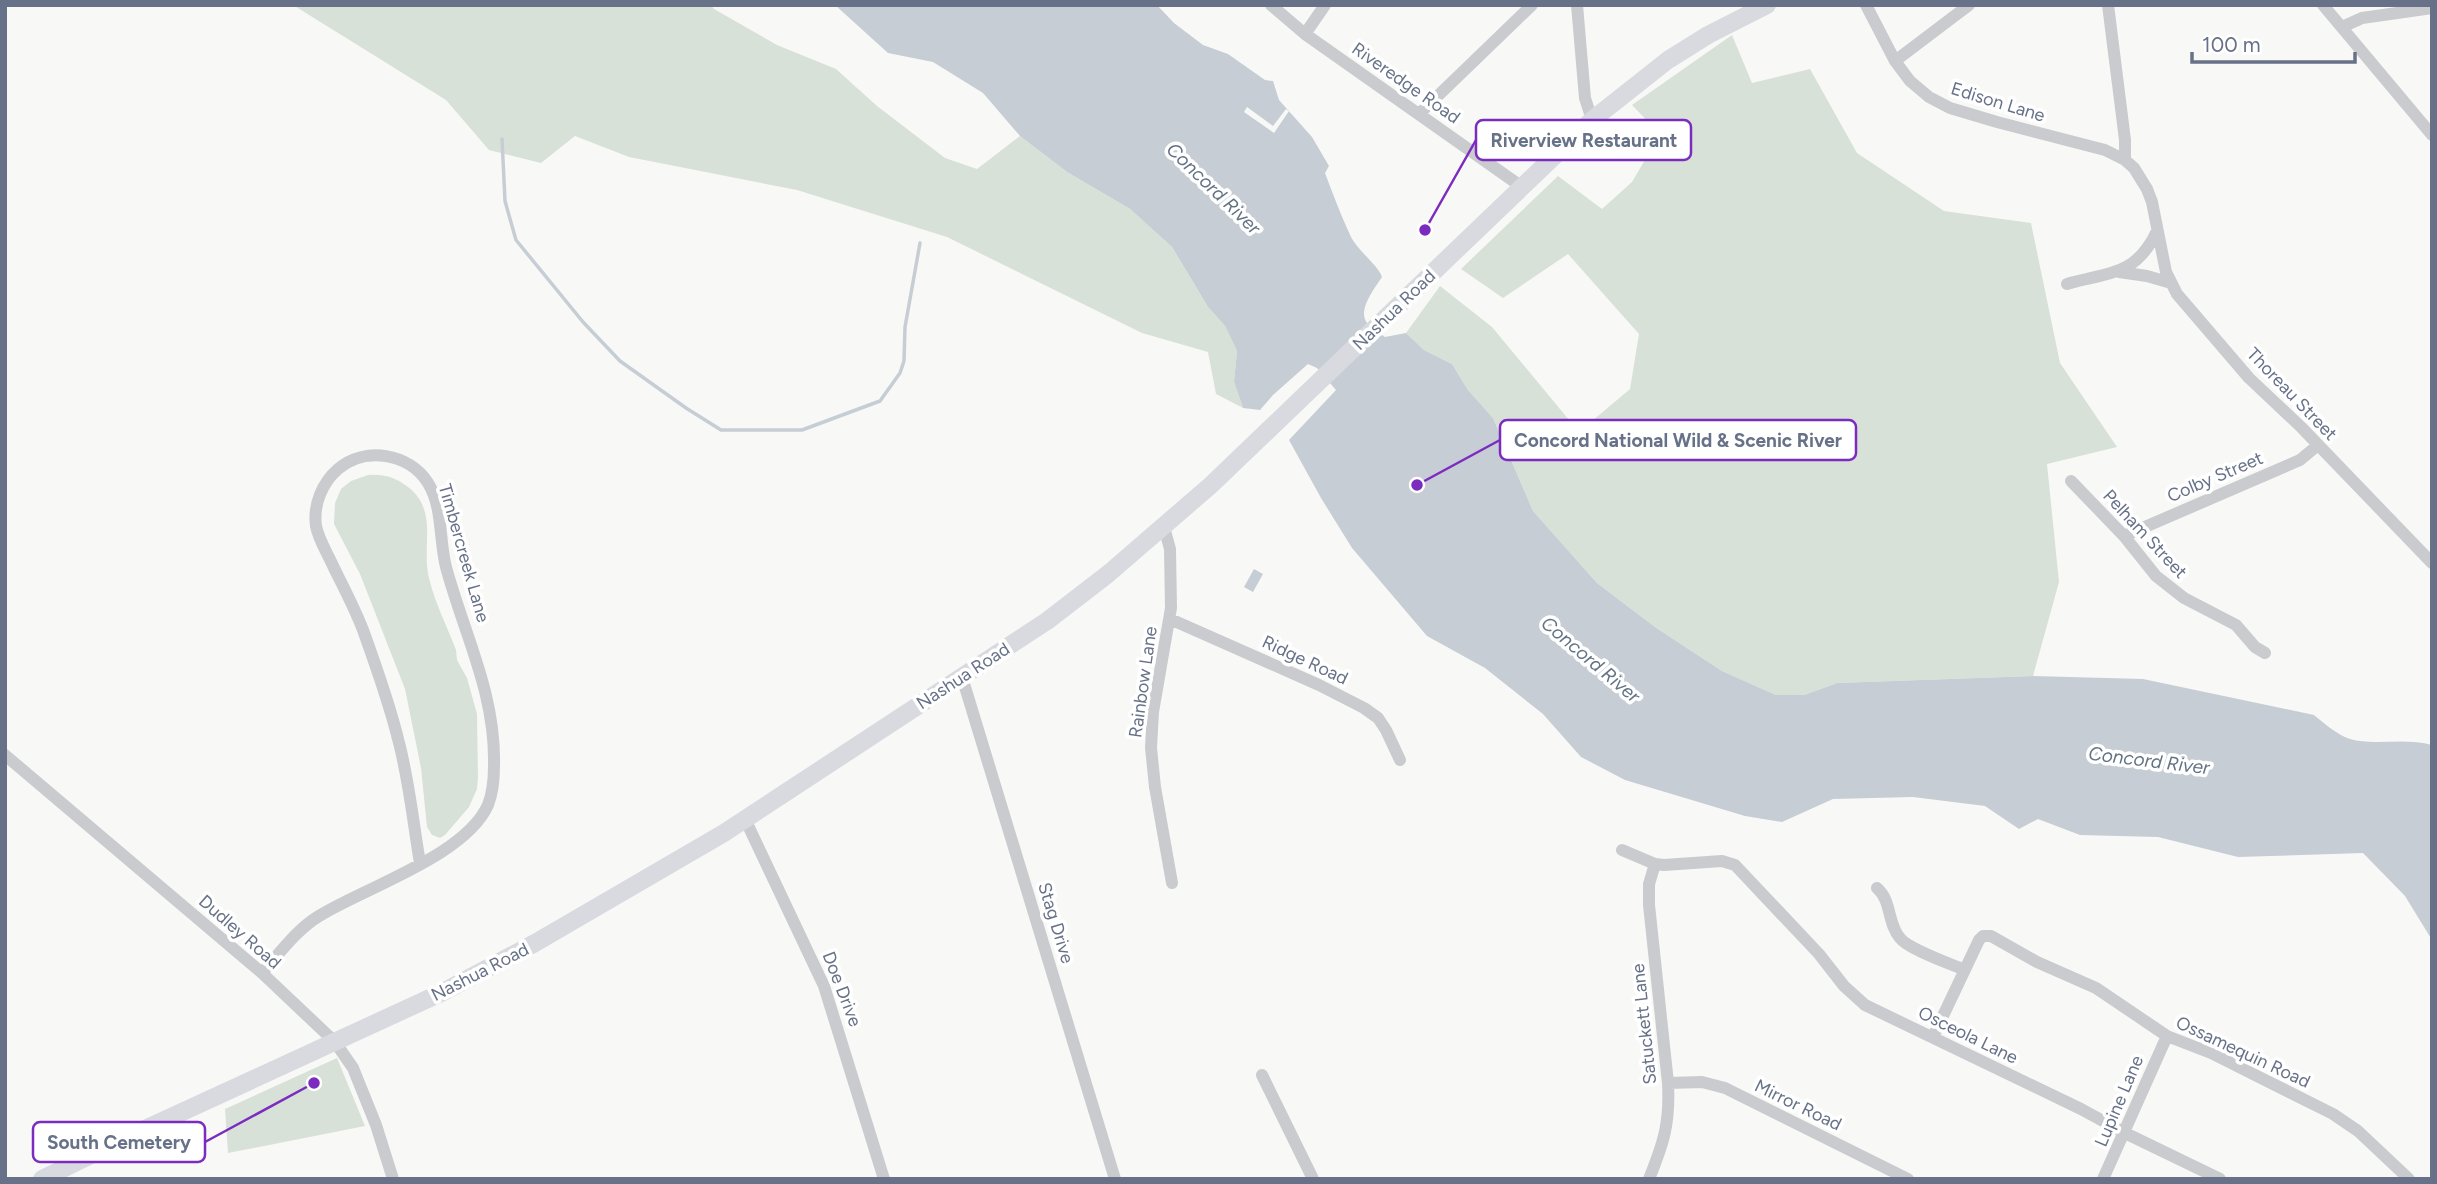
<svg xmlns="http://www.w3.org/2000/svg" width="2437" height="1184" viewBox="0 0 2437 1184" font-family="Figtree,sans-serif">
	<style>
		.green { fill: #d8e1d7 }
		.water { fill: #c7cdd4 }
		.pier { fill: #f8f9f6 }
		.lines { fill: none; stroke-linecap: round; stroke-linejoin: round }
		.stream { stroke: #c7cdd4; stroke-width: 3.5 }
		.street { stroke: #c9cbcf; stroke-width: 12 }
		.secondary { stroke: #d8dae0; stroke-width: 18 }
		.labels { text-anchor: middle; stroke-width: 7; stroke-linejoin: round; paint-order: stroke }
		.street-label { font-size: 18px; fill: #677288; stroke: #fff }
		.water-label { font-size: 19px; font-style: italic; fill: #637383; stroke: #fff }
		.leader { fill: none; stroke: #7b2cbf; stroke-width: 2.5 }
		.callout-dot { fill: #7b2cbf; stroke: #fff; stroke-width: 2.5 }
		.callout { fill: #fff; stroke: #7b2cbf; stroke-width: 2.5 }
		.callout-label { font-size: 19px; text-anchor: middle; font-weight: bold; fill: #677288 }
	</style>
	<rect width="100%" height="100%" fill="#f8f9f6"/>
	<!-- green -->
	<path class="green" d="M293 5H711L714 9 777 45 836 69 877 106 945 158 977 169 1020 136 1067 172 1130 209 1172 247 1208 307 1225 326 1237 351 1234 382 1243 408 1216 394 1208 352 1142 333 947 237 797 190 629 157 575 136 541 163 489 150 446 100Z
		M1732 35 1752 83 1810 69 1857 153 1944 211 2031 223 2060 363 2117 447 2047 464 2059 582 2033 676 1837 683 1804 695H1776L1722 671 1655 627 1597 583 1533 511 1493 418 1468 390 1452 364 1424 350 1406 333 1440 286 1492 327 1579 432 1630 389 1639 334 1568 254 1503 298 1461 269 1558 176 1602 209 1632 182 1660 134 1632 105Z
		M368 475C384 474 395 477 408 487 439 511 421 546 429 578 435 603 447 626 456 650L457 660 467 678 477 714 478 778 477 789 469 807 445 835 440 838 432 835 427 827 421 768 405 689 360 574 334 524 335 503 341 489 351 481Z
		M337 1058 365 1126 228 1153 225 1109Z"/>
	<!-- water -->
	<path class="water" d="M835 5H1157L1174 23 1203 45 1228 54 1265 80 1273 81 1279 100 1312 137 1329 166 1325 173C1333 194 1341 216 1351 237 1358 251 1378 265 1382 277 1375 288 1357 310 1367 323 1371 329 1380 333 1385 337L1406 333 1424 350 1452 364 1468 390 1493 418 1533 511 1597 583 1655 627 1722 671 1776 695H1804L1837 683 2033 676 2143 679 2314 715C2325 724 2336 734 2350 739 2374 746 2405 737 2432 745V940L2405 896 2363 853 2238 857 2158 837 2080 835 2038 819 2019 829 1985 806 1913 797 1833 799 1782 822 1745 816 1625 780 1581 757 1543 714 1485 668 1427 636 1352 548 1321 498 1289 440 1336 390 1317 368 1308 364 1273 395 1260 410 1243 408 1234 382 1237 351 1225 326 1208 307 1172 247 1130 209 1067 172 1020 136 983 93 933 62 888 53Z
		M1254 569 1263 574 1253 592 1244 587Z"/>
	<!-- pier -->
	<path class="pier" d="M1247 107 1273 126 1286 109 1289 111 1274 133 1244 112Z"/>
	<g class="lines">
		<!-- stream -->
		<path class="stream" d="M502 139 505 201 516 240 583 322 620 361 686 408 721 430H802L880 401 900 373 904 361 905 327 920 243"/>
		<!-- street -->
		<path class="street" d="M1271 5 1305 34 1522 187
			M1577 5 1585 98 1592 120
			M1866 5 1895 61 1910 81 1929 97 1950 108 1997 122 2105 150 2125 160 2134 168 2147 189 2152 202 2166 272 2177 294 2249 378 2301 427 2432 563
			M2108 5 2125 140V160
			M2323 5 2432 135
			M2342 27 2362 18 2432 8
			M1305 34 1325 5
			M1895 61 1969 5
			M1419 114 1532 5
			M2119 272 2147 276 2171 283
			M2067 284C2109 272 2136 276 2157 231
			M2071 481 2124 536 2156 576 2184 598 2236 625 2255 647 2265 653
			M1164 527 1170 549 1171 608 1153 712 1151 748 1155 787 1172 883
			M2124 536 2300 460 2318 445
			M1170 619 1319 685 1364 708 1378 718 1386 730 1400 760
			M962 677 1115 1179
			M5 755 262 973 335 1042 353 1068 376 1125 393 1179
			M745 819 824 986 884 1179
			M1622 850 1655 864 1664 865 1722 861 1735 865 1819 954 1844 986 1865 1005 2081 1109 2125 1133 2220 1179
			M1877 888C1892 901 1887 923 1900 938 1908 949 1951 964 1965 970
			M262 973C280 953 296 930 319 916 366 887 465 856 488 805 493 792 494 779 494 766 496 694 464 634 446 567 439 540 443 507 428 483 409 453 365 446 338 469 322 483 313 505 316 526 319 541 328 554 334 568 344 588 355 609 363 630 376 666 389 702 398 739 409 779 413 822 420 863
			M1933 1037 1979 940 1983 936H1991L2037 962 2096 988 2167 1036 2211 1053 2333 1114 2358 1131 2409 1179
			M1262 1075 1313 1179
			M1668 1083 1702 1082 1725 1088 1908 1179
			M1649 1179C1664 1142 1670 1123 1668 1083L1649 905V884L1655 864
			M2103 1179 2167 1036"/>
		<!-- secondary -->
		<path class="secondary" d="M42 1179 132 1135 443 992 535 943 724 833 1047 621 1108 574 1211 485 1592 120 1668 60 1708 35 1767 5"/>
	</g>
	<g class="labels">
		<!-- street labels -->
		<g class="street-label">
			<text transform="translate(1406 83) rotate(35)" y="6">Riveredge Road</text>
			<text transform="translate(1998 102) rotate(17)" y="6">Edison Lane</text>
			<text transform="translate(1394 310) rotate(-44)" y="6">Nashua Road</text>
			<text transform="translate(2292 394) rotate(46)" y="6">Thoreau Street</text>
			<text transform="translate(2215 477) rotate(-23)" y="6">Colby Street</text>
			<text transform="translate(2145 534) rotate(47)" y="6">Pelham Street</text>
			<text transform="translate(464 553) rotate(74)" y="6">Timbercreek Lane</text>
			<text transform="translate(1305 660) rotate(25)" y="6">Ridge Road</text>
			<text transform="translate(963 676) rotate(-33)" y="6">Nashua Road</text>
			<text transform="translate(1143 682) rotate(-82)" y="6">Rainbow Lane</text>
			<text transform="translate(1056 923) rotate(73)" y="6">Stag Drive</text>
			<text transform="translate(240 932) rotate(41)" y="6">Dudley Road</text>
			<text transform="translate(480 972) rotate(-27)" y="6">Nashua Road</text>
			<text transform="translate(842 989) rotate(69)" y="6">Doe Drive</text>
			<text transform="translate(1644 1024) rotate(-96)" y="6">Satuckett Lane</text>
			<text transform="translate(1968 1035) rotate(26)" y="6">Osceola Lane</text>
			<text transform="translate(2243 1052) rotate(25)" y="6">Ossamequin Road</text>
			<text transform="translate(2119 1101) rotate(-67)" y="6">Lupine Lane</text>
			<text transform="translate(1798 1105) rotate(26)" y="6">Mirror Road</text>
		</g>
		<!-- water labels -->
		<g class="water-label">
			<text transform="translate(1214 188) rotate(44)" y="7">Concord River</text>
			<text transform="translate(1591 659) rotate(40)" y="7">Concord River</text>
			<text transform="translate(2149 760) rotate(7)" y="7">Concord River</text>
		</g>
	</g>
	<!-- callouts -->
	<path class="leader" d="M1425 230L1476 140M1417 485L1500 440M314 1083L205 1142"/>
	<g class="callout-dot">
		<circle cx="1425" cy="230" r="7"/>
		<circle cx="1417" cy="485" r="7"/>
		<circle cx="314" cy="1083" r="7"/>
	</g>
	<g class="callout">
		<rect x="1476" y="120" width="215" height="40" rx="7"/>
		<rect x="1500" y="420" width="356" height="40" rx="7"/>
		<rect x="33" y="1122" width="172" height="40" rx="7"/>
	</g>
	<g class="callout-label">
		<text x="1584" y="147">Riverview Restaurant</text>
		<text x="1678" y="447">Concord National Wild &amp; Scenic River</text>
		<text x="119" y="1149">South Cemetery</text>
	</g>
	<!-- border -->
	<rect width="2437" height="1184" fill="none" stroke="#677288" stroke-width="14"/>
	<!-- scale -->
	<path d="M2192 52v10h163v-10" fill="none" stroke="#677288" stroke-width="3.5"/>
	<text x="2202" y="52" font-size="21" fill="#677288" stroke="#ffffff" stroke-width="5" paint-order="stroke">100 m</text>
</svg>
